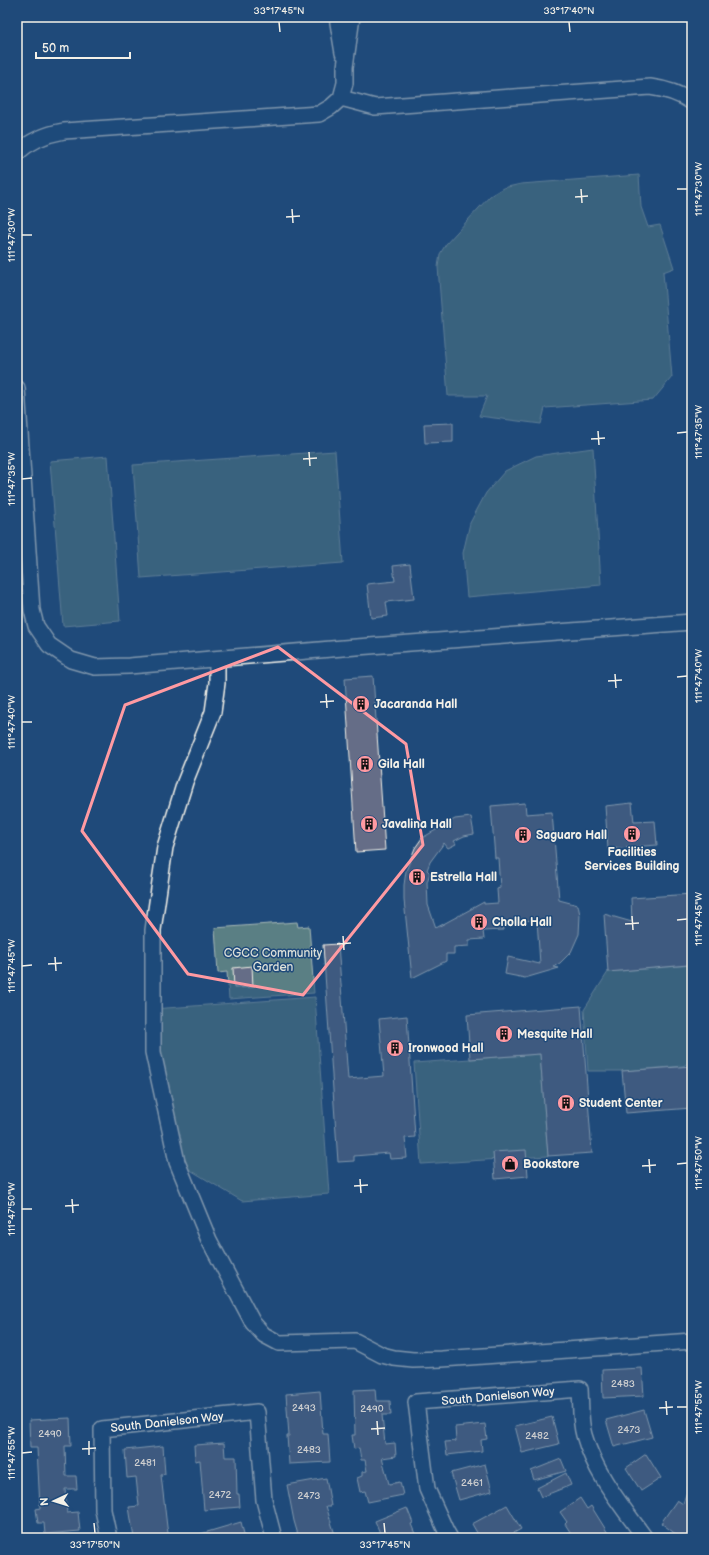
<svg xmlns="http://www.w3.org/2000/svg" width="709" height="1555" viewBox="0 0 709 1555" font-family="'Balsamiq Sans',sans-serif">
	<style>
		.green { fill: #5a7f84; stroke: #a7b8b6 }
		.building { fill: #656d87; stroke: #f4f1e8 }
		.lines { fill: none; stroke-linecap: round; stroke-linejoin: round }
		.minor-casing { stroke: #f4f1e8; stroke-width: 18 }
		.minor { stroke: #1f4a7a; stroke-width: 15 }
		.marked { fill: none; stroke: #ff9aa2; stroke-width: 3; stroke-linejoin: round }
		.ticks { fill: none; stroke: #f4f1e8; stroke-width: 1.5 }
		.labels { text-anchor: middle; stroke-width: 3; stroke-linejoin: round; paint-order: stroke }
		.number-label { font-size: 10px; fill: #d0d0d0 }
		.poi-label { font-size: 12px; font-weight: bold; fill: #f4f1e8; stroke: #1f4a7a; text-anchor: start }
		.park-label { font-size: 12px; fill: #dde0d9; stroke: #1f4a7a }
		.street-label { font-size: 12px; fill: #f4f1e8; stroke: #1f4a7a }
		.neatline { fill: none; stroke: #f4f1e8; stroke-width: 1.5 }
		.ticks-label { font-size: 10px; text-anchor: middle; fill: #f4f1e8 }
	</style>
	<rect width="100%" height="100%" fill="#1f4a7a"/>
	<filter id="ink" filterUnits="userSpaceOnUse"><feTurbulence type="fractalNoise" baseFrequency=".025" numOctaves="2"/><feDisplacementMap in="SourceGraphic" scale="8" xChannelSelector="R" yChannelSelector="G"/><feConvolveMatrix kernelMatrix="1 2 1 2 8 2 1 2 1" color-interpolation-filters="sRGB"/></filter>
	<g filter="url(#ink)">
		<!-- green -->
		<path class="green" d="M639 175 641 207 648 227 660 225 674 268 663 272 672 377 653 400 545 408 541 424 479 416 487 396H448L438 267 440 254 446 244 490 196 503 188 521 184Z
			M593 448 601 585 467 597 463 553 470 523 486 493 505 471 536 456Z
			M335 451 343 563 141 578 133 465Z
			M108 456 120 621 63 626 50 461Z
			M297 922 298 927 309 926 314 993 229 999 227 972 218 973 215 928Z
			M692 965V1061L683 1066 622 1071H588L584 1010 608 972Z
			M315 997 329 1194 242 1201 177 1162 153 1009Z
			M540 1054 548 1156 421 1164 414 1063Z"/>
		<!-- building -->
		<path class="building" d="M453 423V442L425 443 424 424Z
			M410 564 414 599 386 602 388 616 371 618 367 584 395 581 393 566Z
			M373 676 385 850 356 852 345 678Z
			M525 803 526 814 552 812 559 900 578 905 580 915 579 934 571 952 560 963 553 967 559 968 525 978 505 974 508 957 540 964 537 920 502 922 503 930 483 931 484 939 469 940V946L454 947V954H446V961L412 978 404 900V885L406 871 415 848 422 838 455 819 471 817 474 834 464 836 454 841 456 844 448 848 444 843 430 862 427 870 430 873 427 882 428 905 436 928 484 902V904L498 903 497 889 500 888 498 858H495L491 806Z
			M632 803 634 822 655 821 657 845 608 849 605 806Z
			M692 894V961L688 965 608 972 604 914 632 922 631 898Z
			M338 944 348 1079 384 1076 379 1019 407 1016 415 1137 405 1138 407 1158 390 1159 389 1153 354 1156V1161L338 1162 323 945Z
			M252 966 253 987 234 988 233 968Z
			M581 1006 592 1153 548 1156 540 1054 470 1059 467 1015Z
			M692 1066V1108L626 1113 622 1071Z
			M526 1150 528 1176 495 1179 493 1152Z
			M642 1368 644 1396 603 1398 602 1370Z
			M375 1389 376 1401H390L391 1415H382L385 1444 395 1443 396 1456 382 1458 389 1484 400 1482 403 1495 368 1502 365 1491 360 1492 357 1478 362 1476V1472L367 1471 365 1460H361L359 1448 354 1449 352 1435H355L354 1390Z
			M320 1391 323 1434H328L330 1462 289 1464 287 1436H289L286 1394Z
			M644 1410 652 1437 614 1447 606 1420Z
			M552 1417 559 1444 522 1453 515 1426Z
			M70 1418 71 1446H65L66 1476H76L77 1489H65L67 1513 78 1512 80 1531 45 1534 44 1523H38L36 1509 40 1508 37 1448H30L29 1420Z
			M485 1424 487 1439 481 1440 482 1451 447 1455 445 1442 456 1441 455 1427Z
			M224 1443 225 1457H236L237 1494H239L240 1507 204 1510 200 1460 195 1461 194 1445Z
			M163 1446 165 1474 161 1475 167 1527 169 1538H134L129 1507 139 1506 136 1477 127 1478 125 1450Z
			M646 1454 661 1478 641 1491 626 1468Z
			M561 1459 566 1471 534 1480 531 1471Z
			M485 1464 492 1491 459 1500 451 1473Z
			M566 1473 571 1485 541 1497 537 1488Z
			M326 1478 331 1506H326L336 1538H299L294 1521 287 1485Z
			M690 1481 692 1482V1534L689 1538H681L661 1523 677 1500 683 1504Z
			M580 1498 587 1509 591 1506 611 1538H574L565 1524 567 1522 560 1512Z
			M507 1505 521 1529 505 1538H480L472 1524Z
			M407 1508 413 1523 411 1524 415 1534 405 1538H382L375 1521Z
			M241 1522 245 1538H198L197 1535Z"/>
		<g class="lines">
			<defs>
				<path id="minor" d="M337 17 343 53
					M341 98 375 107 650 87C666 89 679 93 692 102
					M17 153C30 141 47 134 64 131L319 114 331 107 341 98 345 83V67L352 17
					M17 388 32 610 36 626 49 645 71 660 95 667 129 666 343 648 692 622
					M217 660V683L213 712 185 782 165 847 153 930V1052L177 1162 209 1240 253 1323 264 1335 279 1343 355 1341 382 1355 394 1358 413 1360 442 1359 692 1341
					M109 1538 103 1510 102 1429 257 1412 264 1500 274 1538
					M450 1538 446 1531 427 1489 416 1402 580 1389C581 1403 580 1422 584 1435 595 1474 622 1506 645 1538"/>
			</defs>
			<!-- minor casing -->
			<use href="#minor" class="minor-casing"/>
			<!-- minor -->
			<use href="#minor" class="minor"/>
		</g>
	</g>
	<!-- marked area -->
	<path d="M0 0H709V1555H0ZM278 647 406 744 423 845 303 995 188 974 82 831 125 705Z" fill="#1f4a7a" fill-opacity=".55" fill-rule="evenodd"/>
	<path class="marked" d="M278 647 406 744 423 845 303 995 188 974 82 831 125 705Z"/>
	<!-- ticks -->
	<path class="ticks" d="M279 22 280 32M569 22 570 32M581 189 582 203M677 189H687M575 197 588 196M292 209 293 223M286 217 300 216M22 235H32M598 431 599 445M677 433 687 432M591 439 605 438M309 452 310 466M303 459 317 458M22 479 32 478M615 674 616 688M677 677 687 676M608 681 622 680M326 694 327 708M320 702 334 701M22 722H32M632 916 633 930M677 920 687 919M625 924 639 923M343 936 344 950M337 944 351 943M55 957 56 971M48 964 62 963M22 966 32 965M649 1159 650 1173M677 1164 687 1163M642 1166 656 1165M360 1179 361 1193M354 1186 368 1185M72 1199 73 1213M65 1206 79 1205M22 1209H32M666 1401 667 1415M677 1407H687M659 1408 673 1407M377 1421 378 1435M371 1429 385 1428M89 1441V1455M82 1449 96 1448M22 1453 32 1452M94 1523 95 1533M384 1523 385 1533"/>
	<!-- icons -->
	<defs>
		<symbol id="building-disc" viewBox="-11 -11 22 22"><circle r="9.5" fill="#ff9aa2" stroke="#1f4a7a"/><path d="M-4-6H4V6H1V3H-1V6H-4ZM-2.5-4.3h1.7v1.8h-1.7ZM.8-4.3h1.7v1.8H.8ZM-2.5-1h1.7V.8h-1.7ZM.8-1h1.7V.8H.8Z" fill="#111"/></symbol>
		<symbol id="shop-disc" viewBox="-11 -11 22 22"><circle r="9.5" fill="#ff9aa2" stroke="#1f4a7a"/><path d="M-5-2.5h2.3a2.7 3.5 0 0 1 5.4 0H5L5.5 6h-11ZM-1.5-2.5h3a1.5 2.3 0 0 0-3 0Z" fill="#111"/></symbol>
	</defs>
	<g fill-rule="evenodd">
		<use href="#building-disc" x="351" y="694" width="20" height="20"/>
		<use href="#building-disc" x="355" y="754" width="20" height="20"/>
		<use href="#building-disc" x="359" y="814" width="20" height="20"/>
		<use href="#building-disc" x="622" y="824" width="20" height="20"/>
		<use href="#building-disc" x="513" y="825" width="20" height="20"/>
		<use href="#building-disc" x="407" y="867" width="20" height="20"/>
		<use href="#building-disc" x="469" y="912" width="20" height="20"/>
		<use href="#building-disc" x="494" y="1024" width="20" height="20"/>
		<use href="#building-disc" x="385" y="1038" width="20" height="20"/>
		<use href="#building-disc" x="556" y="1093" width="20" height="20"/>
		<use href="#shop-disc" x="500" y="1154" width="20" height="20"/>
	</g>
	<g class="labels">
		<!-- number labels -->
		<g class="number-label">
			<text x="623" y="1387">2483</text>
			<text x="304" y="1411">2493</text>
			<text x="372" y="1412">2490</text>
			<text x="629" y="1433">2473</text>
			<text x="50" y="1437">2490</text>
			<text x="537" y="1439">2482</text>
			<text x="309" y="1453">2483</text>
			<text x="145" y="1466">2481</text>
			<text x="472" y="1486">2461</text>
			<text x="220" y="1498">2472</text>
			<text x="309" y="1499">2473</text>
		</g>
		<!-- poi labels -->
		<g class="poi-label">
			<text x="374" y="708">Jacaranda Hall</text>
			<text x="378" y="768">Gila Hall</text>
			<text x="382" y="828">Javalina Hall</text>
			<text x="536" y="839">Saguaro Hall</text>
			<text x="632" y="856" text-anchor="middle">Facilities<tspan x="632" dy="14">Services Building</tspan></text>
			<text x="430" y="881">Estrella Hall</text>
			<text x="492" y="926">Cholla Hall</text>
			<text x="517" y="1038">Mesquite Hall</text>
			<text x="408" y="1052">Ironwood Hall</text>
			<text x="579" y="1107">Student Center</text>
			<text x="523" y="1168">Bookstore</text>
		</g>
		<!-- park labels -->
		<g class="park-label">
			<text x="273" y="957">CGCC Community<tspan x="273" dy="14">Garden</tspan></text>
		</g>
		<!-- street labels -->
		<g class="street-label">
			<text transform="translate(498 1396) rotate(-5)" y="4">South Danielson Way</text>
			<text transform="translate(167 1422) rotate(-6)" y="4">South Danielson Way</text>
		</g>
	</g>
	<!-- margin -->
	<rect width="709" height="1555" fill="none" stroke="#1f4a7a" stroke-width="44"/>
	<!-- north arrow -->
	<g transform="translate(54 1501) rotate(266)" stroke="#1f4a7a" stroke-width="3" paint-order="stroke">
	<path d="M0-3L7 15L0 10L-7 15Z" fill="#f4f1e8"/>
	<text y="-6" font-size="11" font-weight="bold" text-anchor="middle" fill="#f4f1e8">N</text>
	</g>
	<!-- scale -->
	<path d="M36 52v6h94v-6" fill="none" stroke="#f4f1e8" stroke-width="2"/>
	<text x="42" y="52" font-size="12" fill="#f4f1e8" stroke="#1f4a7a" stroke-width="3" paint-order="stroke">50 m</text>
	<rect x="22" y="22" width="665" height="1511" class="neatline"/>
	<g class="ticks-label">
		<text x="279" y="14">33°17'45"N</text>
		<text x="569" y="14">33°17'40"N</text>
		<text transform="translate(698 189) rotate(-90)" y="4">111°47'30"W</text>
		<text transform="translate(11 235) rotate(-90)" y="4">111°47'30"W</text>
		<text transform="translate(698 432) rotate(-90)" y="4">111°47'35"W</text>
		<text transform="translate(11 479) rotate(-90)" y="4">111°47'35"W</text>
		<text transform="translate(698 676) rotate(-90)" y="4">111°47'40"W</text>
		<text transform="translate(11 722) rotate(-90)" y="4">111°47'40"W</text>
		<text transform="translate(698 919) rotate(-90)" y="4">111°47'45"W</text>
		<text transform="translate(11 966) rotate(-90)" y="4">111°47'45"W</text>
		<text transform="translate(698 1163) rotate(-90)" y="4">111°47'50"W</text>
		<text transform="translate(11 1209) rotate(-90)" y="4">111°47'50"W</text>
		<text transform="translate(698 1407) rotate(-90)" y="4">111°47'55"W</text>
		<text transform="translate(11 1453) rotate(-90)" y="4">111°47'55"W</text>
		<text x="95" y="1548">33°17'50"N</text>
		<text x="385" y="1548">33°17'45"N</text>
	</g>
</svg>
